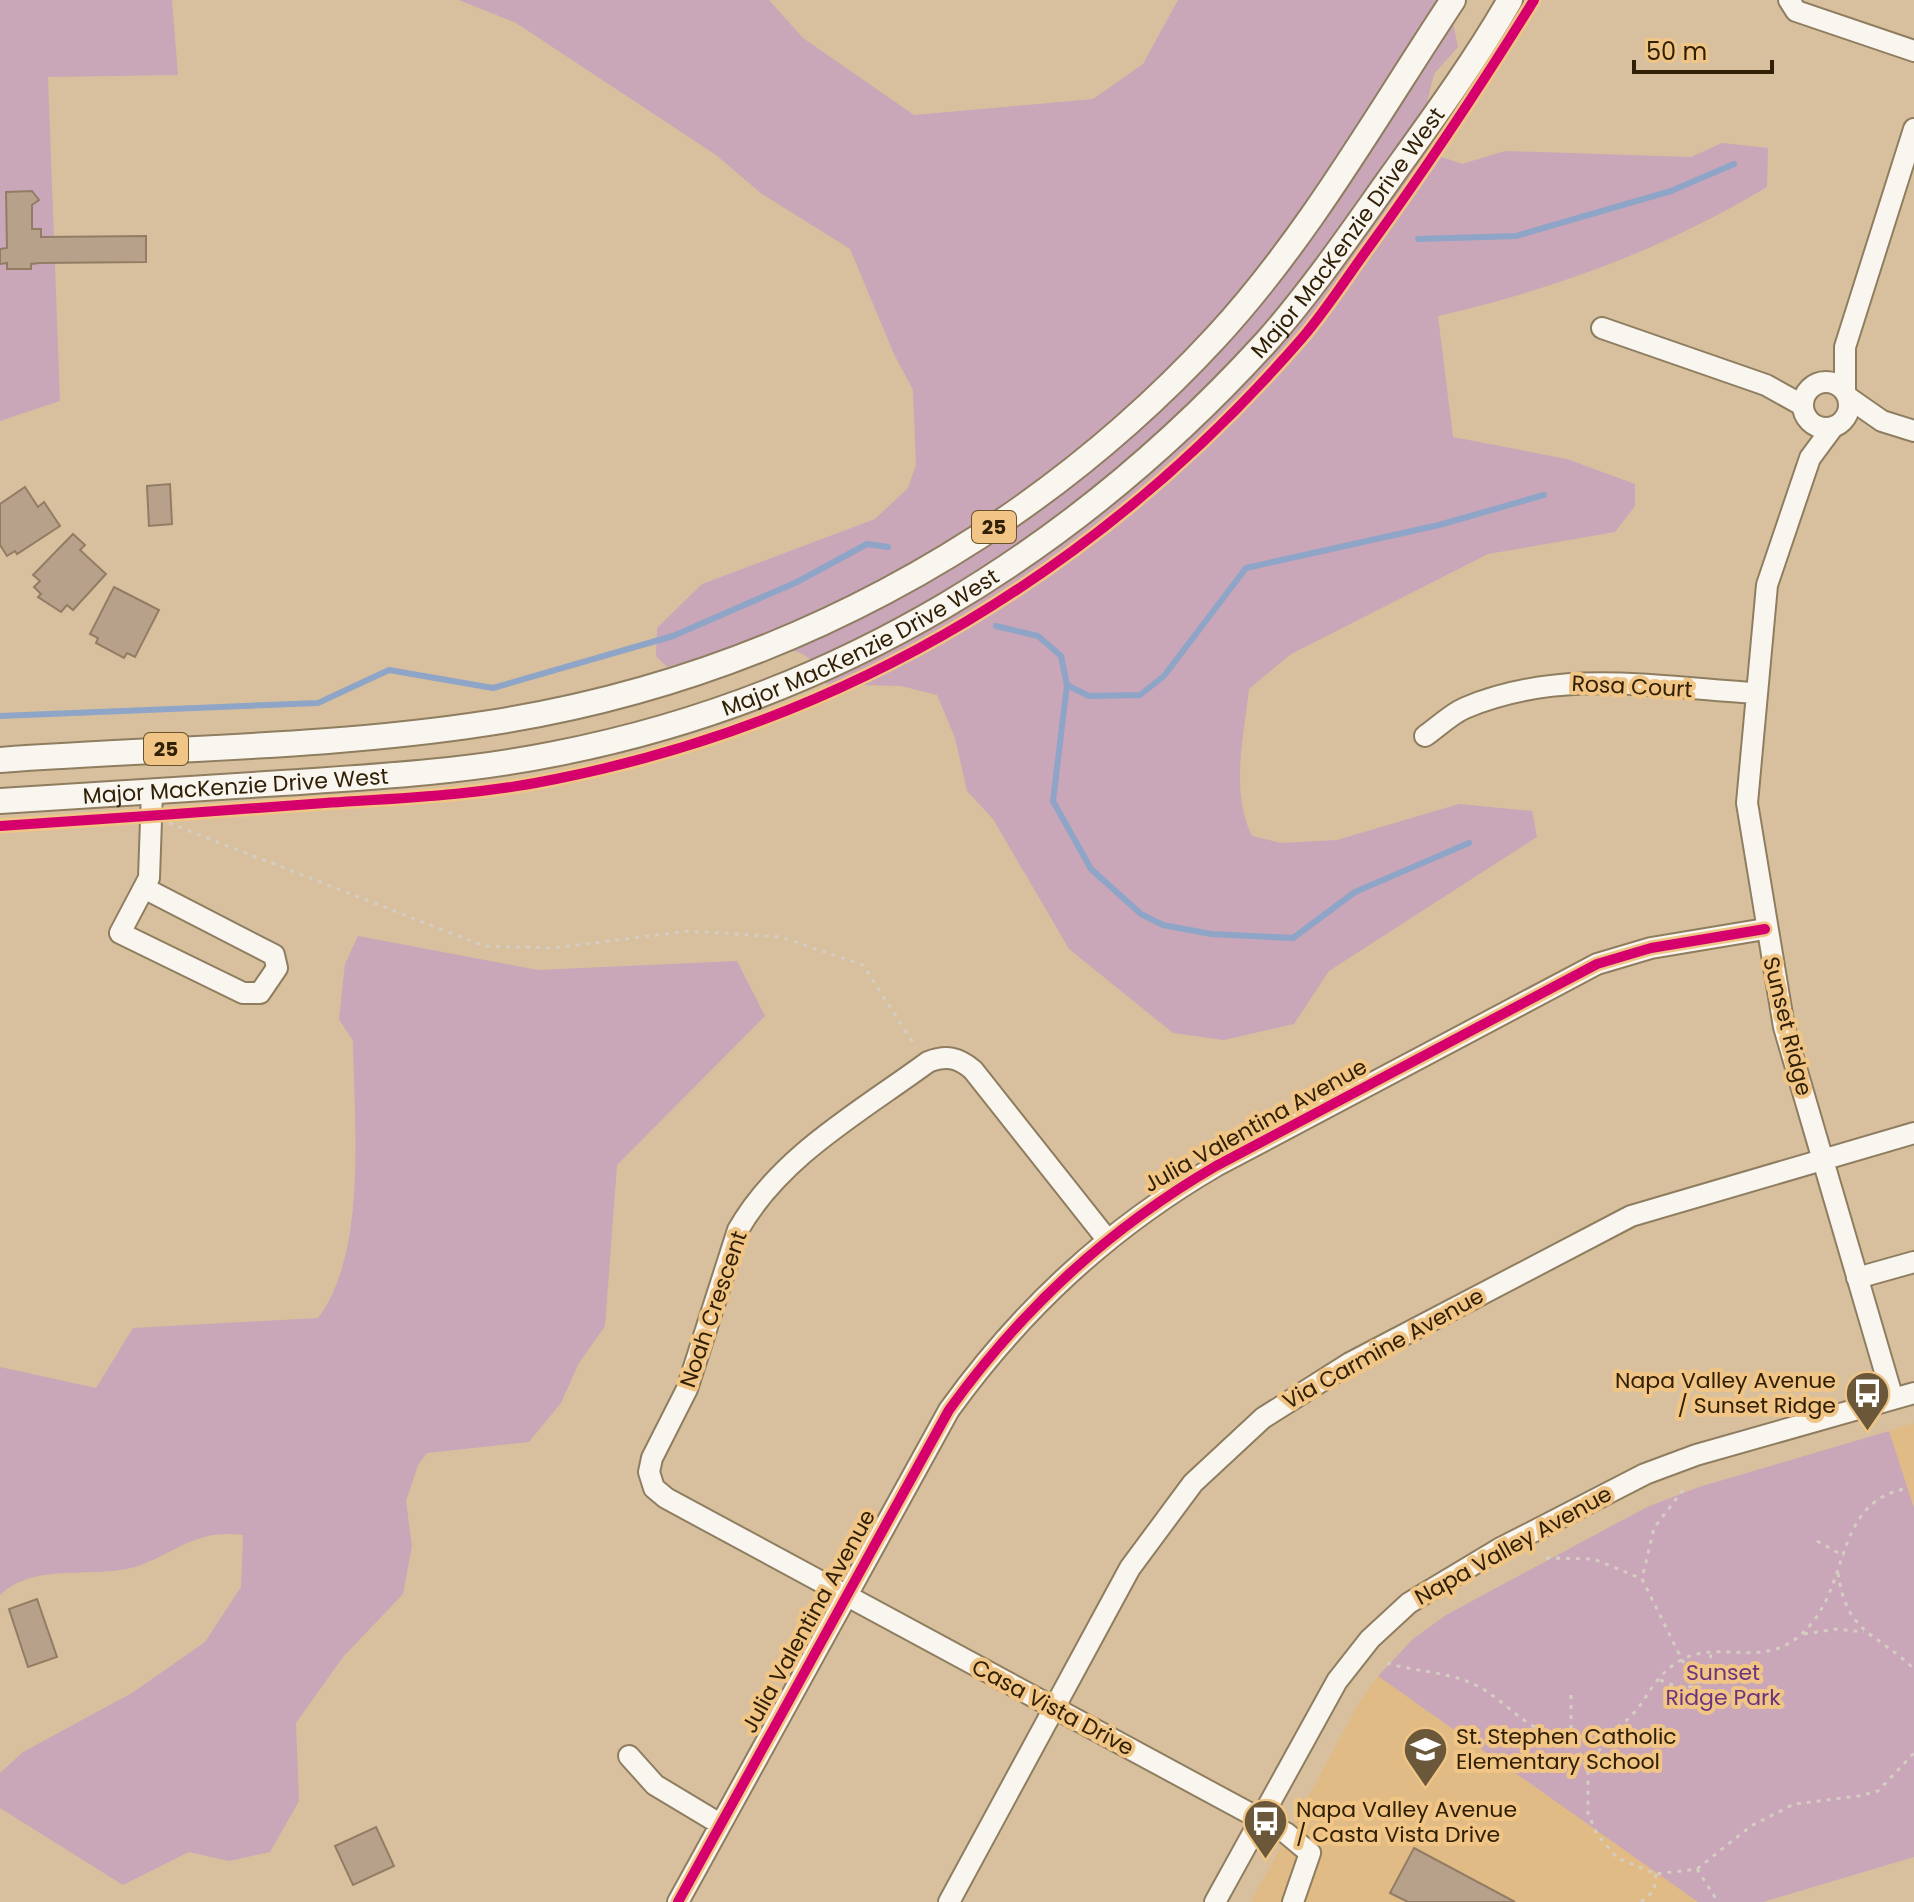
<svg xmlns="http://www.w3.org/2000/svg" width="1914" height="1902" viewBox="0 0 1914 1902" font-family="Poppins,sans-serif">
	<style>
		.built { fill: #e0bb85 }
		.green { fill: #c9a6b8 }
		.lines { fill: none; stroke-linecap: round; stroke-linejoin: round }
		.stream { stroke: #8ea5c7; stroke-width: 6 }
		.building { fill: #b8a18a; stroke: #927d64; stroke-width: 2 }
		.minor-casing { stroke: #8f7d60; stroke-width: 24 }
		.major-casing { stroke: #8f7d60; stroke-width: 28 }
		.path { stroke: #d5cdc2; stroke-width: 3; stroke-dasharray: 4 6; stroke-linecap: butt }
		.minor { stroke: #f9f6f0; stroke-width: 20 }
		.major { stroke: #f9f6f0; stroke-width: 24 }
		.cycleway-casing { stroke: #f0c585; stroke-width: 15 }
		.cycleway { stroke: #d6006c; stroke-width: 10 }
		.labels { text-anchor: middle; stroke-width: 8; stroke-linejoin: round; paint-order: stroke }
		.shield { fill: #f0c585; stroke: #6a522b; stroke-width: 2 }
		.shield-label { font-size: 20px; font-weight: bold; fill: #312005 }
		.street-label { font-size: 22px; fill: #312005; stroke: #f0c585 }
		.poi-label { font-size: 22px; fill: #312005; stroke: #f0c585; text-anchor: start }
		.park-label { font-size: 22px; fill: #6c3480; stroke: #f0c585 }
	</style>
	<rect width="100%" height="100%" fill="#d8c09e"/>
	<!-- built -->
	<path class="built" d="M1914 1423V1508L1889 1431Z
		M1378 1676 1698 1902H1251L1359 1703Z"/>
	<!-- green -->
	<path class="green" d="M0 0H172L178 75 48 77 60 401 0 421Z
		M459 0H769L803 38 914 115 1093 99 1143 64 1178 0H1448L1458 47 1434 74 1423 119 1425 133 1439 156 1462 164 1505 151 1691 157 1722 143 1768 148 1767 187C1666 248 1553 290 1438 316L1453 437 1567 459 1635 484V506L1615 532 1488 554 1291 654 1249 689C1244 736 1230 792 1252 836L1281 843 1337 840 1459 804 1532 811 1537 837 1329 971 1294 1024 1224 1040 1173 1033 1069 949 993 819 967 791 955 738 937 695 901 686 827 684C823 678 819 668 813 662 781 630 704 657 667 667L656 656 657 628 702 584 875 519 908 488 916 465 913 390 894 354 850 249 762 194 716 155 516 23Z
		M358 936 538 970 737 961 765 1016 617 1165 605 1326 579 1363 561 1403 529 1442 427 1453 418 1465 406 1501 412 1546 403 1594 343 1657 296 1723 299 1801 270 1852 229 1861 189 1852 123 1885 0 1808V1773L23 1752 132 1693 205 1642 241 1587 243 1535C196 1529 179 1551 138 1566 95 1580 35 1561 0 1595V1367L96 1388 133 1328 318 1318C368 1252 354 1122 353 1041L339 1019 345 964Z
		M1889 1431 1914 1508V1857L1763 1902H1698L1378 1676 1413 1639 1446 1615 1647 1507 1699 1487Z"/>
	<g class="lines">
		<!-- stream -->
		<path class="stream" d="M1418 239 1516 236 1671 191 1734 164
			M996 626 1038 636 1061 656 1067 685 1053 801 1091 869 1141 914 1163 925 1211 934 1293 938 1355 892 1469 843
			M1067 685 1089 696 1140 695 1164 676 1246 568 1439 525 1544 495
			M0 716 318 703 389 670 493 688 673 636 797 582 867 544 888 547"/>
	</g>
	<!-- building -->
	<path class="building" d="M32 191 39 200 32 205V229H41V237L146 236V262L40 263 31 264V269H7V263L0 264V249L7 248 6 192Z
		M170 484 172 524 149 526 147 486Z
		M25 487 38 507 44 502 60 526 17 554 15 551 7 556 0 545V504Z
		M73 534 85 545 80 550 106 574 73 610 67 605 61 612 38 597 41 594 34 587 40 581 33 575Z
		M114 587 159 610 135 657 127 653 124 658 96 643 98 638 90 634Z
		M37 1599 57 1657 28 1667 9 1609Z
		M376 1827 394 1866 353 1885 335 1846Z
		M1414 1848 1515 1902H1408L1390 1893Z"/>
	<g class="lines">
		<defs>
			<path id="minor" d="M1789 0 1796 11 1914 51
				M1602 328 1766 385 1802 405
				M1803 405a23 23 0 1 1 46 0a23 23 0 1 1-46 0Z
				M1845 390V347L1914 129
				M1849 398 1882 421 1914 431
				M1833 427 1810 458 1767 585 1747 803 1784 1027 1893 1399
				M1425 736C1438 727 1451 714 1465 708 1559 668 1657 687 1755 693
				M144 888 274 955 277 968 260 993H243L120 933 149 878 152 791
				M1106 1238 973 1070C958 1057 946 1055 928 1062 860 1112 780 1156 738 1230L687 1389 652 1458 649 1472 654 1488 666 1498 1286 1833 1310 1853 1293 1902
				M1857 1278 1914 1262
				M629 1756 655 1785 720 1824
				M678 1902 949 1410C1022 1309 1108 1229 1216 1166L1597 964 1651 948 1765 929
				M949 1902 1130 1568 1193 1483 1263 1418 1350 1363 1631 1216 1914 1133
				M1215 1902 1337 1681 1370 1639 1409 1603 1499 1549 1645 1474 1696 1455 1914 1393"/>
			<g id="major">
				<path d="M0 760C163 748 328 748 489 723 768 680 1025 544 1217 336 1309 236 1378 113 1453 0"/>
				<path id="s1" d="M0 801C94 795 188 789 282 783 373 777 465 772 554 754 836 699 1075 552 1267 341 1313 289 1353 230 1393 174 1434 117 1475 61 1510 0"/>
			</g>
		</defs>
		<!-- minor casing -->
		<use href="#minor" class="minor-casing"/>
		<!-- major casing -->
		<use href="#major" class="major-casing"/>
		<!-- path -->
		<path class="path" d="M169 823 484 946 553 948 688 931 781 937 863 965 916 1047
			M1683 1490 1654 1528 1642 1579 1695 1686
			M1817 1541 1844 1556
			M1546 1558 1594 1559 1642 1579
			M1838 1573C1847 1635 1875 1631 1914 1669
			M1804 1634 1836 1629 1864 1632
			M1387 1663C1413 1671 1444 1672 1469 1682 1505 1696 1526 1736 1569 1737 1650 1737 1635 1684 1683 1659 1724 1638 1770 1675 1812 1623 1850 1576 1836 1500 1909 1488
			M1660 1680 1680 1688 1695 1686 1709 1671 1711 1653
			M1571 1695V1737L1588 1769V1813L1597 1834 1617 1858 1656 1874 1697 1869 1751 1826 1794 1804 1859 1796 1878 1791 1914 1753
			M1588 1769 1611 1731
			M1697 1869 1718 1902
			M1641 1902 1654 1891 1656 1874"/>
		<!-- minor -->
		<use href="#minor" class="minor"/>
		<!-- major -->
		<use href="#major" class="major"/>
		<defs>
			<path id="cycleway" d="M0 826C108 819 217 811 325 803 402 798 480 795 556 779 852 720 1106 565 1303 337 1327 309 1347 277 1369 247 1427 167 1482 84 1534 0
				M678 1902 949 1410C1022 1309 1108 1229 1216 1166L1597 964 1651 948 1765 929"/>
		</defs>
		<!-- cycleway casing -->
		<use href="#cycleway" class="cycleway-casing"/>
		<!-- cycleway -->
		<use href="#cycleway" class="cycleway"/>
	</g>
	<!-- icons -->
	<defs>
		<symbol id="bus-pin" viewBox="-11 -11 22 30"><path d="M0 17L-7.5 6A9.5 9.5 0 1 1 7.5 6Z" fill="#6b583b" stroke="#f0c585"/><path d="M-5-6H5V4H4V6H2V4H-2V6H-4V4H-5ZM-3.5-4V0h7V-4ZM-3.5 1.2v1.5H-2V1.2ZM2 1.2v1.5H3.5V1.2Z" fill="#fff"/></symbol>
		<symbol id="school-pin" viewBox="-11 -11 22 30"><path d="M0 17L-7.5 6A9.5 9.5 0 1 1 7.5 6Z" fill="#6b583b" stroke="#f0c585"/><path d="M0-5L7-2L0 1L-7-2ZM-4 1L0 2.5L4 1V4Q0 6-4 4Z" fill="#fff"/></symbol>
	</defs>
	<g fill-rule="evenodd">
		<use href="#bus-pin" x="1842" y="1368" width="51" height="69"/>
		<use href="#school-pin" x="1400" y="1724" width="51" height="69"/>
		<use href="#bus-pin" x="1240" y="1796" width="51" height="69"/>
	</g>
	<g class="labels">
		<!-- shield labels -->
		<g class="shield">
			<rect x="972" y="511" width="44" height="32" rx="6"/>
			<rect x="144" y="733" width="44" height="32" rx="6"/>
		</g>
		<g class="shield-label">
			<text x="994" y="534">25</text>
			<text x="166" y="756">25</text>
		</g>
		<!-- street labels -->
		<g class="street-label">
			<text dy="8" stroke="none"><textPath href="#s1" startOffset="1530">Major MacKenzie Drive West</textPath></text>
			<text dy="8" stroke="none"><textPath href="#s1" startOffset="884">Major MacKenzie Drive West</textPath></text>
			<text transform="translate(1632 686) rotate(3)" y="8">Rosa Court</text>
			<text dy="8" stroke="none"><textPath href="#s1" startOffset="236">Major MacKenzie Drive West</textPath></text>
			<text transform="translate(1788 1026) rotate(76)" y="8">Sunset Ridge</text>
			<text transform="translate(1255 1125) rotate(-29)" y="8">Julia Valentina Avenue</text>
			<text transform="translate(713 1309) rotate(-71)" y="8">Noah Crescent</text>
			<text transform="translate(1383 1348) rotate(-29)" y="8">Via Carmine Avenue</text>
			<text transform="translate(1513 1545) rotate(-29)" y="8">Napa Valley Avenue</text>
			<text transform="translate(808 1621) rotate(-61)" y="8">Julia Valentina Avenue</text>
			<text transform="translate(1053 1707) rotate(28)" y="8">Casa Vista Drive</text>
		</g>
		<!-- poi labels -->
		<g class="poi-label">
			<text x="1836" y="1388" text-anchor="end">Napa Valley Avenue<tspan x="1836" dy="25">/ Sunset Ridge</tspan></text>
			<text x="1456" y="1744">St. Stephen Catholic<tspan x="1456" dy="25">Elementary School</tspan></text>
			<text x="1296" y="1817">Napa Valley Avenue<tspan x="1296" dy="25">/ Casta Vista Drive</tspan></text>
		</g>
		<!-- park labels -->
		<g class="park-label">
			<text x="1723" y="1680">Sunset<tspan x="1723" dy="25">Ridge Park</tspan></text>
		</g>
	</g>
	<!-- scale -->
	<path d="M1634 60v12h138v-12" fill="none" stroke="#312005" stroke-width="4"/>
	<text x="1646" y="60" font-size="24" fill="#312005" stroke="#f0c585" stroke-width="6" paint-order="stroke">50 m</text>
</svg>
